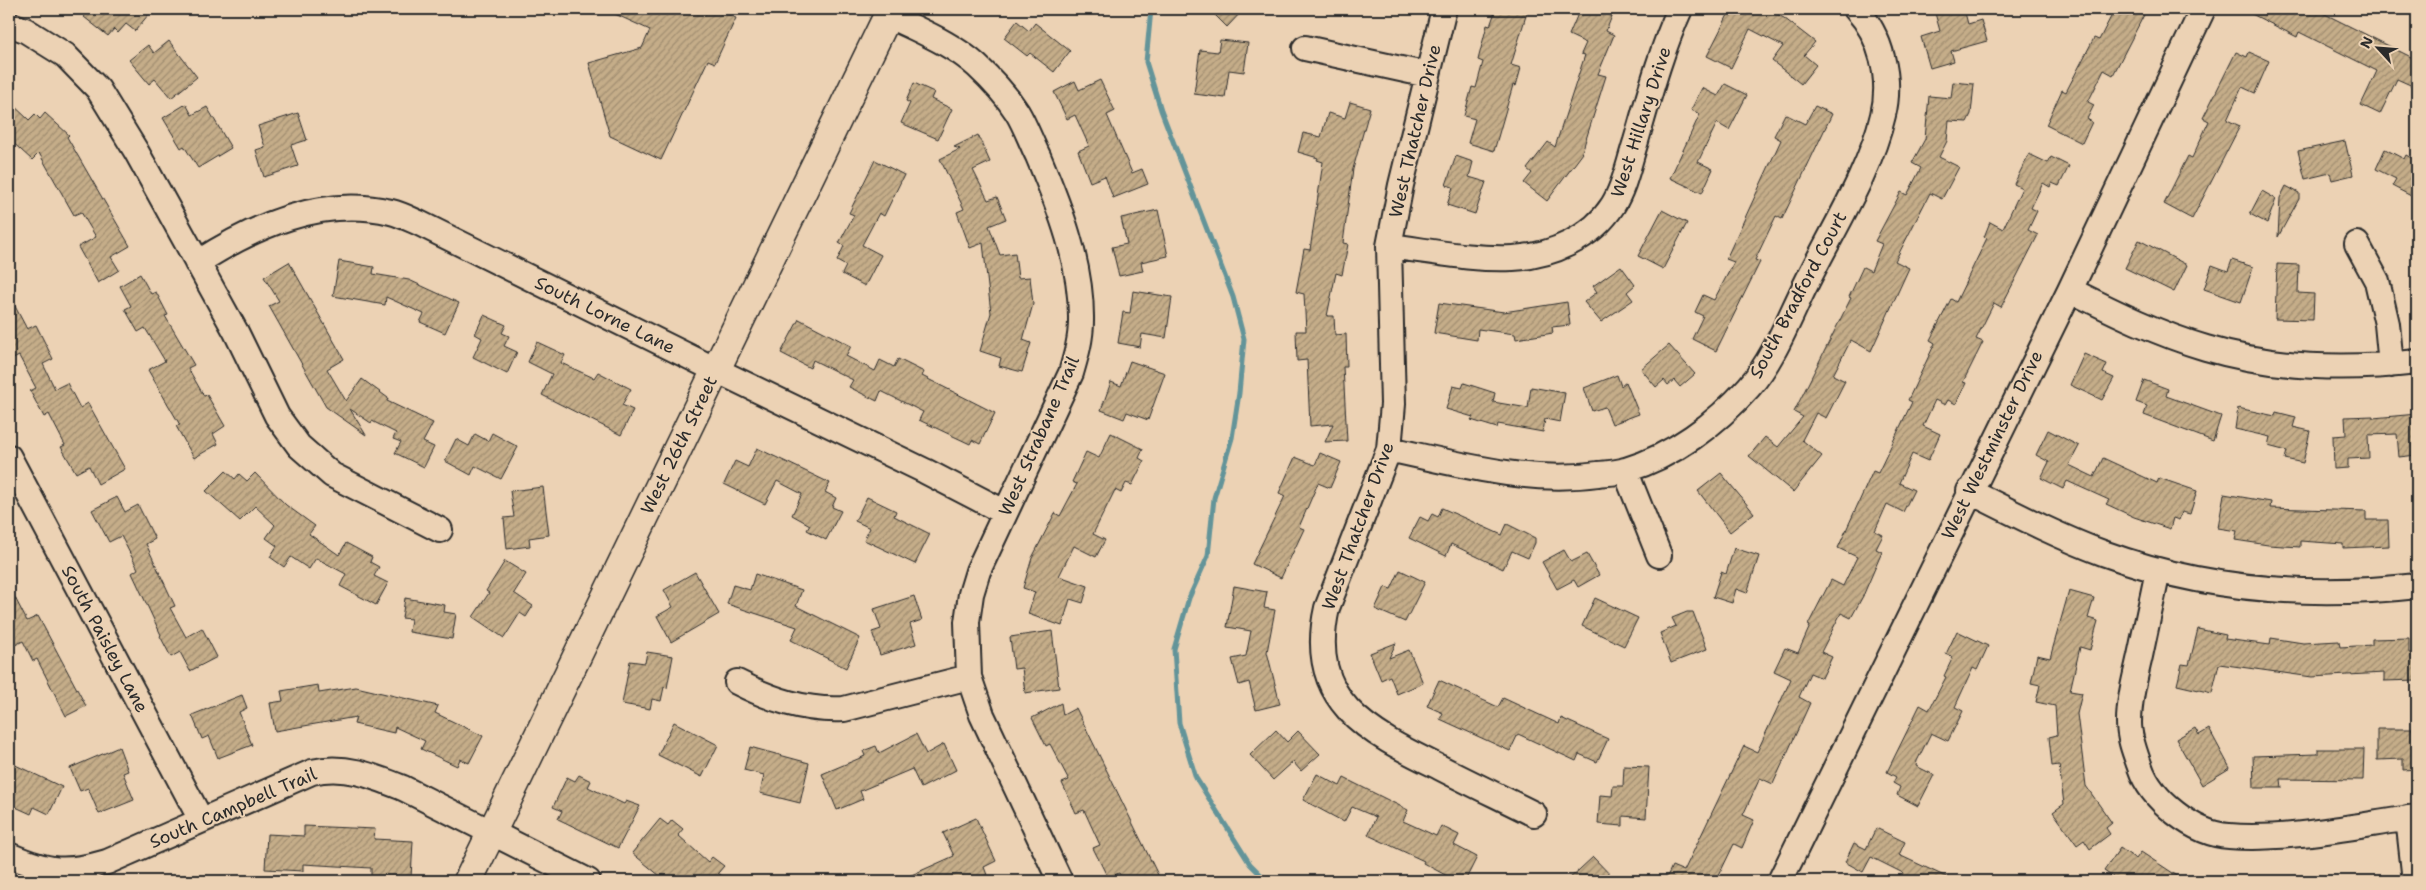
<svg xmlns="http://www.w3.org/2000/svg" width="2426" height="890" viewBox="0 0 2426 890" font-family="'Shantell Sans',sans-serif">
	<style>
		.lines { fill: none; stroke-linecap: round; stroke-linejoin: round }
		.stream { stroke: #639499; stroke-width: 5 }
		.building { fill: url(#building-hatch); stroke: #2b2b2b }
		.minor-casing { stroke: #2b2b2b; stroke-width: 28 }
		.major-casing { stroke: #2b2b2b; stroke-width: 31 }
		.minor { stroke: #ecd2b4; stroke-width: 24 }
		.major { stroke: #ecd2b4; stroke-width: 28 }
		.labels { text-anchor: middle; stroke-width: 4; stroke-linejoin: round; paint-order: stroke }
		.street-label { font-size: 18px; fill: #2b2b2b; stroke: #ecd2b4 }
	</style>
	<defs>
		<pattern id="building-hatch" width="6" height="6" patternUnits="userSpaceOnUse" patternTransform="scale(1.25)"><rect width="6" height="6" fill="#c5ad89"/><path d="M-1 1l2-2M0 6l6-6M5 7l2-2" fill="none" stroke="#a08d70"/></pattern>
	</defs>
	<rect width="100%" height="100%" fill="#ecd2b4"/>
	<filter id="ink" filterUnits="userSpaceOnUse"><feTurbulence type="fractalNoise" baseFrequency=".02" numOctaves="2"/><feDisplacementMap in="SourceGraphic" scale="10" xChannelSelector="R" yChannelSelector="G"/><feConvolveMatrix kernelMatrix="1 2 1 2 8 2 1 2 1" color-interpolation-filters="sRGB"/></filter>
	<g filter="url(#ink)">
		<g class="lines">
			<!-- stream -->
			<path class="stream" d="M1151 9 1146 62 1161 110 1233 297 1244 339 1239 393 1232 438 1214 498 1208 556 1189 598 1174 649 1179 723 1196 778 1250 864 1267 881"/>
		</g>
		<!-- building -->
		<path class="building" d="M90 9H153L135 31 126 24 118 33 114 29 108 36 84 17Z
			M604 9H716L736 18 715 63 708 60 661 160 610 136 589 63 642 48 650 30Z
			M1209 9H1244L1227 27Z
			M1496 9H1528L1511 65 1521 68 1516 86 1513 85 1494 151 1468 143 1475 119 1464 116 1472 87 1476 88 1483 62 1478 60 1487 25 1490 26Z
			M1580 9H1595L1612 16 1606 31 1614 35 1598 74 1606 76 1582 152 1583 153 1547 201 1524 183 1532 173 1527 169 1548 142 1555 147 1585 55 1581 54 1586 43 1569 35Z
			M1731 9H1767L1784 18 1815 42 1804 55 1816 65 1801 84 1772 61 1783 46 1750 29 1731 68 1707 56Z
			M1949 9H1964L1968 24 1981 20 1987 41 1951 51 1954 61 1930 68 1921 37 1940 31 1935 13Z
			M2115 9H2147L2113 75 2104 70 2088 102 2094 105 2087 119 2092 122 2082 143 2046 125 2062 90 2066 92 2094 38 2099 40Z
			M2242 9H2315L2417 60V88L2397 79 2380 114 2361 105 2377 71 2299 32 2297 37Z
			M1017 21 1029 31 1035 23 1070 51 1054 72 1030 53 1027 56 1004 38Z
			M1220 40 1248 43 1244 72 1229 70 1225 98 1194 94 1200 50 1218 52Z
			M169 41 197 77 171 98 155 79 149 84 129 60 148 45 154 53Z
			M2236 52 2247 57 2249 52 2269 61 2255 93 2242 87 2227 120 2240 126 2192 219 2164 204 2188 156 2192 158 2209 121 2203 118Z
			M1100 80 1115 111 1107 115 1132 173 1142 169 1148 184 1113 198 1105 176 1090 182 1078 151 1089 146 1075 115 1067 119 1054 92 1075 81 1079 90Z
			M1953 82 1974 84 1971 114 1967 122 1949 121 1947 141 1939 157 1959 167 1942 199 1930 193 1895 261 1909 268 1871 351 1851 340 1833 375 1845 381 1826 418 1816 413 1802 440 1822 456 1793 492 1749 456 1765 437 1778 447 1803 417 1794 412 1851 298 1849 297 1863 267 1871 271 1882 244 1875 241 1901 192 1907 195 1921 168 1912 163 1925 139 1929 96 1951 98Z
			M914 83 934 92 931 99 952 109 938 139 901 123 910 103 906 101Z
			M1725 84 1747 95 1729 130 1717 123 1698 162 1713 169 1702 193 1670 178 1700 114 1691 110 1702 88 1718 96Z
			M9 101 29 120 35 114 40 119 45 113 69 135 67 137 130 246 111 257 119 270 98 283 78 247 96 237 81 212 74 215 39 153 32 160 9 139Z
			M1350 102 1370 108 1353 169 1343 243 1348 244 1342 275 1336 273 1327 316H1334L1335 335 1346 334 1347 367H1343L1347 441 1325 442 1333 424 1310 426 1307 360 1297 361 1296 331H1306L1304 294 1296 292 1304 249 1310 250 1323 162 1317 160 1318 158 1298 152 1303 133 1321 137 1328 113 1345 118Z
			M186 104 192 115 207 107 231 148 198 168 184 146 181 148 163 118Z
			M1815 106 1832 114 1782 219 1776 216 1755 260 1760 262 1716 351 1692 339 1703 316 1695 312 1703 295 1714 300 1734 262 1726 259 1781 140 1774 136 1785 114 1805 124Z
			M298 113 307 140 291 145 298 166 264 177 256 150 265 147 258 126Z
			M978 135 990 162 973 170 988 200 997 197 1006 219 989 226 1000 255 1015 253 1018 278 1030 277 1033 304 1023 340 1031 343 1022 372 999 366 1001 358 980 351 991 313 983 243 970 248 957 212 964 209 940 159 960 149 954 147Z
			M2345 141 2353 175 2332 180 2330 173 2305 179 2298 151Z
			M2385 149 2404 159 2406 155 2417 161V189L2413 197 2392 186 2396 179 2376 169Z
			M2029 154 2048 163 2051 157 2069 166 2059 186 2052 183 2050 187 2043 183 2031 208 2037 211 2028 230 2038 235 2001 307 1994 303 1976 339 1983 342 1963 382 1966 383 1956 404 1948 400 1945 405 1935 400 1923 426 1940 434 1928 461 1912 454 1899 483 1914 490 1903 512 1887 504 1875 531 1883 535 1876 549 1882 552 1863 596 1851 618 1841 613 1821 652 1832 657 1822 678 1810 673 1799 697 1810 703 1773 784 1760 778 1743 815 1754 820 1742 848 1734 844 1716 881H1665L1672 866 1684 871 1744 746 1757 752 1791 679 1774 671 1785 648 1798 653 1810 626 1808 625 1831 580 1843 586 1857 557 1838 548 1873 471 1878 473 1912 402 1908 400 1935 343 1930 340 1951 299 1956 302 1987 238 1984 237 1990 222 2003 229 2022 188 2014 184Z
			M1456 156 1473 162 1469 177 1486 182 1475 214 1447 205 1453 187 1446 185Z
			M875 160 904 175 884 216 879 213 862 245 881 255 865 286 842 274 846 266 837 261 844 246 839 243 854 215 849 213Z
			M2286 186 2299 193V199L2278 237 2280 198Z
			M2262 191 2276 199 2267 223 2250 214Z
			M1158 210 1168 256 1141 262 1143 271 1119 276 1112 247 1127 244 1121 218Z
			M1662 210 1687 223 1663 269 1638 256Z
			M2139 240 2187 265 2174 292 2125 268Z
			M2232 260 2253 267 2241 302 2204 289 2212 265 2228 271Z
			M339 261 374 267 373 274 409 280 459 303 445 333 420 322 424 314 386 297 385 305 333 296Z
			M289 262 344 359 327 369 346 401 362 379 388 398 387 401 433 423 423 442 434 447 424 467 395 453 401 442 393 439 396 433 372 421 371 423 350 409 366 435 326 407 269 306 279 301 264 277Z
			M2277 264 2299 265 2298 293 2314 294 2313 320 2275 319Z
			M1621 266 1635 285 1627 292 1633 300 1601 322 1584 302 1597 292 1593 286Z
			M140 274 151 294 156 292 168 315 165 316 194 365 188 368 204 396 207 395 225 426 213 434 218 444 194 458 176 426 180 425 148 370 165 361 145 328 138 332 125 309 131 306 120 286Z
			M1133 291 1172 297 1166 338 1142 334 1140 347 1118 343 1123 312 1130 313Z
			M9 295 27 329 36 325 53 359 43 364 55 389 67 383 80 408 88 403 125 469 98 484 89 466 76 473 61 447 65 445 49 414 44 417 30 391 36 388 19 356 9 361Z
			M1567 302 1570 325 1552 327 1553 333 1516 339 1515 334 1478 329 1477 340 1434 333 1439 303 1504 312Z
			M484 315 506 325 502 333 509 336 504 346 517 352 507 374 473 357 482 338 475 334Z
			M799 319 851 346 846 356 875 371 880 360 894 367 898 359 924 372 922 376 995 413 980 444 972 440 970 444 919 420 923 412 881 391 877 401 849 387 853 380 813 360 810 368 781 353Z
			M537 342 565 355 561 363 594 378 598 372 631 389 622 405 633 410 621 435 542 395 552 374 528 362Z
			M1669 345 1695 374 1680 387 1674 380 1668 385 1664 380 1656 387 1641 369Z
			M2084 354 2107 364 2103 373 2114 378 2102 400 2070 385Z
			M1130 361 1165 373 1148 420 1127 412 1124 419 1101 410 1111 382 1121 386Z
			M1617 375 1621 386 1626 382 1639 414 1612 424 1605 407 1592 411 1584 388Z
			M2144 380 2168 389 2166 396 2221 416 2213 441 2144 415 2147 406 2136 402Z
			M1464 383 1495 393 1493 402 1528 408 1531 387 1565 393 1560 422 1545 419 1543 432 1498 424 1497 428 1471 420 1473 417 1446 409 1453 386 1462 388Z
			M2238 408 2275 416 2276 412 2296 417 2293 427 2310 431 2303 463 2285 459 2287 451 2268 446 2270 437 2235 429Z
			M2417 414V455L2399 457 2397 434 2368 435 2369 458 2348 459V468L2334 469 2333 436 2346 435 2345 417 2373 416V418Z
			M2048 430 2079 446 2069 465 2094 477 2103 458 2157 483 2159 478 2197 491 2190 514 2182 512 2179 520 2173 518 2170 529 2134 517 2106 504 2109 500 2067 481 2063 489 2041 478 2049 462 2036 455Z
			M492 433 518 447 501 479 475 466 471 475 445 461 456 439 469 446 475 434 488 441Z
			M1111 433 1143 449 1139 458 1144 461 1132 485 1126 483 1121 493 1115 490 1093 534 1105 540 1096 557 1074 546 1059 576 1088 586 1083 603 1070 599 1062 626 1028 614 1035 592 1023 588 1032 558 1055 513 1060 516 1077 484 1072 482 1086 452 1099 458Z
			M757 448 830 483 825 492 836 498 832 507 841 511 826 540 807 530 810 525 792 515 802 494 777 481 765 504 724 484 735 461 748 467Z
			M1320 453 1341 462 1330 488 1318 483 1299 527 1304 529 1281 578 1252 564 1285 496 1279 493 1295 457 1315 465Z
			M226 471 235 479 239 474 247 481 255 473 286 505 315 526 309 534 339 555 346 543 372 557 370 562 379 567 374 576 388 583 376 605 340 586 346 574 316 558 309 569 291 557 284 567 270 557 277 546 266 538 275 525 255 506 240 521 206 491Z
			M1721 473 1754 513 1730 532 1698 491Z
			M543 487 549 535 529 538 530 546 507 549 504 518 514 517 510 491Z
			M2224 494 2271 502 2270 508 2366 511V520H2388L2389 546 2343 548V544L2300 541V547L2268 545 2235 540 2237 531 2218 528Z
			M117 497 125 512 138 505 155 539 146 544 175 606 170 608 186 637 202 628 217 657 190 671 180 652 171 657 160 636 161 635 132 573 138 569 121 536 109 542 92 510Z
			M867 497 896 511 894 516 930 534 915 564 864 540 870 528 855 521Z
			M1442 508 1502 535 1507 524 1535 538V543L1528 558 1512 551 1503 569 1451 544 1446 556 1409 538 1420 517 1428 521 1432 514 1438 517Z
			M1734 548 1759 556 1747 593 1736 589 1732 603 1713 597 1721 572 1726 574Z
			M1564 550 1571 562 1587 554 1599 575 1578 587 1574 580 1557 589 1542 562Z
			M505 561 526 574 514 593 533 606 526 617 520 613 504 638 473 617 489 593 486 591Z
			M1400 570 1425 582 1405 622 1375 609 1385 587 1391 589Z
			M695 572 719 614 671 642 657 616 673 607 664 590Z
			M755 574 802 590 796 606 860 638 846 668 791 640 797 627 727 604 733 585 750 590Z
			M9 586 27 621 38 616 86 706 66 716 37 659 33 661 23 641 9 648Z
			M1234 586 1267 592 1264 608 1275 610 1267 652 1280 704 1256 710 1249 682 1239 685 1232 659 1246 656 1251 631 1227 627Z
			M2069 591 2094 598 2088 618 2098 621 2090 650 2080 647 2070 691 2082 693 2077 714 2086 786 2112 823 2106 828 2110 834 2090 849 2084 840 2077 845 2053 812 2064 804 2059 765 2052 766 2049 737 2057 735 2055 706 2036 702 2040 685 2031 683 2037 655 2050 658Z
			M914 596 922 620 910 624 916 644 880 655 872 632 881 629 874 609Z
			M405 598 445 605 444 612 456 614 452 639 409 632 411 619 402 618Z
			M1595 598 1638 618 1624 646 1582 626Z
			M1687 612H1693L1707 649 1671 663 1660 633 1676 626 1672 618Z
			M2198 629 2226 635 2225 639 2270 645 2271 638 2303 643 2339 641 2340 647 2372 645V639L2409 638V653H2417V680L2384 681V673L2312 677 2219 664 2212 693 2177 685 2182 664 2189 665Z
			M1052 631 1059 688 1025 693 1022 668 1014 669 1010 637Z
			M1957 631 1988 646 1977 670 1973 668 1955 707 1963 711 1948 741 1931 733 1917 761 1916 766 1934 775 1918 806 1897 795 1900 787 1893 783 1896 777 1887 772 1920 705 1929 710 1946 677 1944 676 1953 657 1946 654Z
			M1396 643 1389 658 1409 650 1423 683 1397 694 1390 676 1381 680 1370 653Z
			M647 652 673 656 667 688 664 687 661 701 652 699 650 709 622 704 630 661 645 663Z
			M1439 680 1498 707 1503 698 1559 724 1561 718 1608 739 1597 762 1579 754 1576 761 1518 734 1510 751 1440 719 1443 713 1427 706Z
			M318 685 319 693 356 687 438 706 435 713 483 736 469 763 460 759 457 766 421 749 425 741 395 727 394 733 354 724 356 717 275 731 270 703 283 701 281 691Z
			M242 695 247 708 239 712 252 745 218 758 209 736 202 739 192 715Z
			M1061 703 1063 715 1076 708 1161 881H1123L1119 873 1108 878 1093 848 1100 845 1084 810 1076 813 1062 783 1069 780 1050 744 1046 746 1032 718Z
			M674 722 718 745 702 777 658 755Z
			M2195 728 2199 735 2209 729 2230 768 2202 785 2176 739Z
			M2377 729H2417V769L2403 770V759L2377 760Z
			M1276 730 1287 742 1298 731 1320 754 1301 771 1293 762 1273 780 1250 755Z
			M916 734 926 754 944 744 956 770 921 788 912 769 860 791 863 799 837 810 822 774 865 756 863 751 876 746 879 753Z
			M119 747 128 771 123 773 134 800 99 814 88 788 80 791 70 768Z
			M750 747 809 763 800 803 760 793 764 775 744 770Z
			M2318 749H2364L2363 780 2281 779 2282 788H2254L2253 756 2318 754Z
			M9 762 62 787 49 814 34 807 31 814 9 804Z
			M1624 766 1649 767 1646 818 1623 816V826L1598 824 1600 795 1612 796 1613 786H1623Z
			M1317 774 1340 786 1344 778 1408 810 1403 821 1436 836 1441 826 1459 835 1454 845 1477 857 1465 881H1447L1449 877 1423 863 1424 861 1368 835 1376 817 1352 807 1344 822 1303 800Z
			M579 775 591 781 588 787 624 804 626 801 640 806 618 848 558 819 562 811 553 807 567 777 575 781Z
			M976 818 996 861 984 867 987 875 974 881H898L954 856 943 833Z
			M660 819 668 825 672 820 683 829 678 835 708 862 712 857 724 866 718 873 729 881H666L632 853Z
			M304 826 375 829 374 839 413 841 411 878 371 876V868L303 864V871L265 869 267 834 304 836Z
			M1876 828 1905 842 1899 855 1955 881H1899L1903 873 1871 857 1863 872 1845 862 1854 843 1866 849Z
			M2120 848 2136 859 2141 852 2185 881H2119L2104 871Z
			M1593 857 1616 881H1567Z"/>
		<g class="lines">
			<defs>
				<path id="minor" d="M1444 9 1401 185 1389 246 1393 404 1389 449 1327 608C1306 701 1367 732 1439 767 1470 783 1502 798 1534 814
					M888 15C917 30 952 43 977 66 991 79 1006 95 1017 112 1025 125 1031 142 1038 156 1060 208 1082 264 1081 321 1081 339 1076 356 1071 373L978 571 971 594 967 622 969 677 982 715 1060 881
					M9 24 25 30 65 55 98 89 136 151 236 332 277 416 299 446 332 475 440 530
					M1305 48 1428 75
					M2357 244 2377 281 2387 324 2391 365
					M1389 246C1430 251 1472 260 1513 258 1552 256 1592 238 1613 205 1625 186 1629 162 1636 141 1649 96 1661 51 1680 9
					M197 263C254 226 321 196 391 212 400 214 410 219 419 223L716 370 925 471 1004 512
					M2070 290C2114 312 2158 334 2206 348 2273 368 2348 370 2417 362
					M1389 449C1458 464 1527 484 1598 474 1607 473 1617 473 1626 470 1673 456 1716 424 1749 387 1774 359 1789 318 1806 284 1832 231 1870 172 1883 115 1892 79 1881 35 1856 9
					M9 457 201 820
					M1625 470 1659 555
					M1969 491C2013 513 2057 536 2103 553 2204 590 2312 598 2417 586
					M2158 571C2152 599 2146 628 2140 656 2135 678 2129 700 2129 723 2129 738 2135 753 2140 767 2151 800 2194 834 2229 836 2287 841 2359 825 2417 817
					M737 682C772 700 805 711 844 709L969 677
					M2408 818 2415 881
					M9 855C48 872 66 874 107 862L312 772C344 764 373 776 403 788L588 881
					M1780 881 2070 290 2203 9"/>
				<path id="major" d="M468 881 891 9"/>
			</defs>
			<!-- minor casing -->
			<use href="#minor" class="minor-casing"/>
			<!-- major casing -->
			<use href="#major" class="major-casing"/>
			<!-- minor -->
			<use href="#minor" class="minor"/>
			<!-- major -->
			<use href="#major" class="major"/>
		</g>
	</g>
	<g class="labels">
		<!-- street labels -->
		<g class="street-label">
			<text transform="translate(1641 122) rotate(-72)" y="6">West Hillary Drive</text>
			<text transform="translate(1415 131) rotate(-77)" y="6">West Thatcher Drive</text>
			<text transform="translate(1798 295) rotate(-62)" y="6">South Bradford Court</text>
			<text transform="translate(605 315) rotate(26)" y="6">South Lorne Lane</text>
			<text transform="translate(1039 436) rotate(-66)" y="6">West Strabane Trail</text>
			<text transform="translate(679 445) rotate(-64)" y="6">West 26th Street</text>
			<text transform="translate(1992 445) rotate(-64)" y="6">West Westminster Drive</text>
			<text transform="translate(1358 526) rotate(-70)" y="6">West Thatcher Drive</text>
			<text transform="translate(105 639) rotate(62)" y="6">South Paisley Lane</text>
			<text transform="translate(233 808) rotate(-23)" y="6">South Campbell Trail</text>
		</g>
	</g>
	<!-- margin -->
	<rect width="2426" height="890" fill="none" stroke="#ecd2b4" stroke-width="30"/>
	<rect x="15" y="15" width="2396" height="860" fill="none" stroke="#2b2b2b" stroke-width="2" filter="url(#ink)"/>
	<!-- north arrow -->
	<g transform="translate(2378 48) rotate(296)" stroke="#ecd2b4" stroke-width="4" paint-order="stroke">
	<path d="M0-4L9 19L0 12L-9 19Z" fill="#2b2b2b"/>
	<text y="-8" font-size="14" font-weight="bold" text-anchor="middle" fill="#2b2b2b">N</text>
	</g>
</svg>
